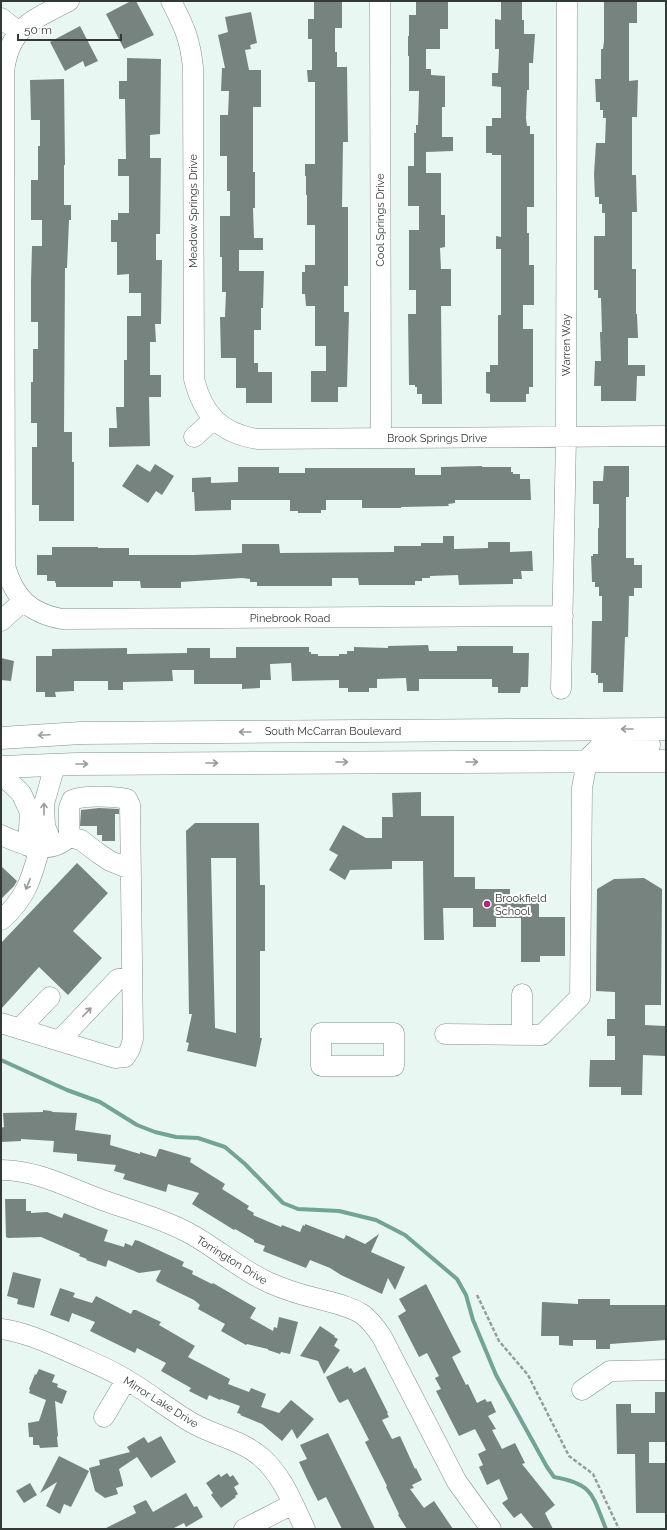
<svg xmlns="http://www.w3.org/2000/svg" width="667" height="1530" viewBox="0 0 667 1530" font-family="Raleway,sans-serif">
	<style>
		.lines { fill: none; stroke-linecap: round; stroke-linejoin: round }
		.stream { stroke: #72a495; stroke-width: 4 }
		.building { fill: #77837f; fill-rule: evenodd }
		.minor-casing { stroke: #84918d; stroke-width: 21 }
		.major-casing { stroke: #84918d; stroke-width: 23 }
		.path { stroke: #949e9b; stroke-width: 2.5; stroke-dasharray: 4 2; stroke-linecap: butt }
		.minor { stroke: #fff; stroke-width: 20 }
		.major { stroke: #fff; stroke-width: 22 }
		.oneway { stroke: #999c9b }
		.poi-dot { fill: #ac2a77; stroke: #fff; stroke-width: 1.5 }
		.labels { text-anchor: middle; stroke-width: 4; stroke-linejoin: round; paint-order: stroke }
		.street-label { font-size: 11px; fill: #333937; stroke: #fff }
		.poi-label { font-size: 11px; fill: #333937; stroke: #fff; text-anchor: start }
	</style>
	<rect width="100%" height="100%" fill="#e9f7f3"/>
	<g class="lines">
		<!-- stream -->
		<path class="stream" d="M1 1060 67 1090 100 1102 137 1125 155 1132 176 1137 198 1138 225 1147 245 1164 283 1203 298 1209 339 1211 376 1220 405 1235 457 1279 466 1295 473 1320 496 1375 547 1467 554 1477C594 1484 592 1495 606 1529"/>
	</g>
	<!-- building -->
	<path class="building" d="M131 1H136L154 35 124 49 106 14Z
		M416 1H448V29H440V49H426V69H431V75L445 76V107H442V137H453V151L426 152V173H441V215H445V247L440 248 441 269H451V306H441L442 404H422V394H417V387H415V385H409L408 314H416V290H409V230H419V206H408V166H414V133H416V125H418L419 91H409V56H408V36H409V15H416Z
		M501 1H522V20H524V34H535L533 63H529V90H527L526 118 527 126H530V134H534V207H527V233H529V265H534V305H523V329H533V387H529V394H526V402H490V394L486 393V372H490V365H498V315H501V249H496V236L501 237V155H492V153H486V126H492V118H501V87L492 86V73H498L499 49H495V19L501 20Z
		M604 1H637V23H629V81L638 80 637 117H632V175H636L637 212H632V269H636V314H637L638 338H628V365H645V376H637L636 401H601V386H594L595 361H601L600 332H602L601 298H598V290H594V236H605V213H602V204H599V197H595L594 174 596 143H605L606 118H603V110H600V102H596L595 79H601V49H603L604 41Z
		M314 2H342V28H335V52H337V67H347L348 142H343L342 207H348V286H344V312H349L347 387H338V402H311V371H326V346H315V306H306L305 294H302V272H305V265H315V225H307V195H306V176H305V164H315V82H308L307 70H312V39H308V19H314Z
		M251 12 257 43 250 45 251 49 245 50 249 70H261V107H253V172H255V208H253L254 238H263V250H239V271H264L263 308H261V330H254V363H258V372H272V403H246V388H236V358H221L220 317H225L226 292H222V257H220V216H230V191H227V156H220V115H228L229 91H221L222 68H225L218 35 228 32 225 17Z
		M80 26 98 61 85 67 83 61 65 71 50 42Z
		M127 58 161 59 160 134 150 135V158H161L160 234H156V260H162L161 324H155L156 342H150V375H161V397H149L150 446 109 447V428H117L116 407H124V360H127V316H141V293H129V274L117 275V242H111V220H118V213H129V176H118V159H126L125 99H119V81H127Z
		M64 79 65 165H64V205H71V220H69L67 268H65L64 432H72V462H74V521H39V505H32V447H37V423H31V382H33V349H38V322H31V282L32 246H42V220H31V180H38V146H40V120H31L30 80Z
		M137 464 150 472 155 464 174 476 162 495 156 491 148 503 122 486Z
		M482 466V467H511V472H513V474H520V479H530L531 500H455V503L448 504 449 506 401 507V508H362V500H326V510H321V513H298V511H290V500H231V510L195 511 194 492H192V478L211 477V483L238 482V467H279V473H305V468H415V475H441V467Z
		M604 466H629V497H626V558H634V565H642V588H634V596H629L628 637H625L623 692H603V683H598V675H596V673H591L592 621H602V596H599V587H595V582H592L591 556H593V554H598V528H599V504H593V481H603Z
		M443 536H454V549L488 548V542H510V552L532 551 533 571H521L522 579H513V584L459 585 458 575 430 576V578H422V581H415V585H359L358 578H332V586H257V582H250V579L242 578 181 582V588H141L140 581H113V587H56V583H55V581H47V575H37V555H52V547H98V548H129V555H194L242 553V544H279L280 553 394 552V546H421V543H443Z
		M428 645 429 651H457V646H513V653H529L528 687H521L520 693H498V687H492V679H419V691H407L406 678 377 679V688H369V692H348V688H339V680L292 681 291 663 270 664 271 680H260V688L242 689V684H194V670H172L173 681 123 682V690H108V681H74V691L55 692 56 697H45V692H36V656H52V649L127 648V654L187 653V648H210V658H236V647H309V652H311V654H318V656H339V654H347V651H354V647L388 648V646Z
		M1 658 14 661 11 681 1 680Z
		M421 792V816H454V877H475V889H510V898H539V917H565V956H540V962H521V918H496V927H473V908H443L444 940H424L423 861H392V869L350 870 345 880 329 870 338 855 329 850 343 825 366 838H382V817H393L392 793Z
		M99 808 119 809V814H115V841H102V835H97V826H80L81 810Z
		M195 823H259L260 885H265V951H260V1038H262L256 1067 187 1051 189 1043 186 1042 192 1014H189L186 831ZM211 858H236V1033L215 1028Z
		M77 863 108 893 73 931 102 958 68 995 39 967 1 1009V943Z
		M1 866 17 881 14 886 1 899Z
		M644 878 662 889 661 1005H645V1025L665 1026V1056L643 1055 642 1095H621V1087H589L590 1060H615V1036H607V1019H615V992L596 991 597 889 614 879Z
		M43 1110 51 1111 53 1112 77 1113 75 1130 111 1135 110 1145 140 1154V1152L156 1157 159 1149H161L191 1158 190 1162 225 1184 222 1189 249 1206 247 1209 254 1213 253 1215 281 1227 282 1225 300 1232 303 1225 305 1226V1224L344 1239 346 1235 365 1244 379 1234 371 1252 405 1267 395 1290 388 1278 382 1294 341 1275 330 1268 310 1260 306 1268 263 1251 265 1246 254 1242V1240L235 1229 234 1230 192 1204 199 1193 168 1184 166 1192 123 1179 125 1174 114 1171 116 1165 77 1161V1154L53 1152 54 1141 21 1139V1141L1 1142V1128L4 1127 3 1113 43 1112Z
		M5 1199H26V1211H31V1213L47 1212 62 1218 64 1213 108 1230 104 1241 124 1247 125 1243 132 1246 135 1240 139 1241 184 1262 182 1266 193 1271 192 1274 212 1284 213 1283 256 1308 250 1318 273 1331 274 1327 277 1328 279 1317 298 1322 290 1354 281 1352 280 1354 268 1350V1349L247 1344 246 1345 221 1331 225 1324 198 1309 200 1305 194 1300 157 1282 156 1280 161 1270 139 1273 108 1260 106 1267 86 1260 87 1259 79 1256 80 1254 41 1237 8 1238 6 1237Z
		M13 1272 41 1279 34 1308 17 1304 18 1299 7 1296Z
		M426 1284 461 1352 452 1357 466 1385 468 1384 477 1403 485 1399 487 1402 491 1401 496 1412 488 1416 496 1429 492 1430 502 1449 515 1443 525 1463 522 1464 555 1505 545 1513 553 1529H534L521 1513 514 1518 502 1503 508 1499 499 1479 487 1485 479 1467 483 1465 478 1454 486 1450 475 1429 459 1436 436 1391 441 1389 435 1378 439 1376 427 1353 419 1357 398 1316 406 1311 399 1299Z
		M60 1288 75 1293 73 1297 92 1303 96 1296 131 1314 133 1310H136L161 1322 159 1325 195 1346 188 1357 230 1379 228 1384 249 1392 251 1388 266 1394 261 1407 279 1413 291 1400 314 1419 297 1439 292 1429 282 1441 262 1424 240 1415 241 1414 237 1413 240 1406 221 1399 220 1400 209 1395 207 1400 189 1391 191 1388 161 1371 166 1363 137 1348 135 1353 90 1331 95 1322 72 1313 69 1322 50 1315Z
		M578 1299H610V1305H666V1340L610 1344V1349H596V1340H573V1346L559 1345V1336H541L542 1302 578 1304Z
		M320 1326 335 1336 334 1337 338 1339 334 1346 340 1350 324 1374 318 1361 300 1356Z
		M348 1366 349 1369 351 1368 354 1373 365 1367 388 1413H387L389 1417 382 1420 392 1439 400 1436 415 1469 416 1468 422 1480 412 1485 414 1488 410 1489 424 1508 434 1501 453 1529H407L398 1515 399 1514 386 1487 387 1486 365 1442 369 1440 348 1399 340 1403 338 1401 326 1377Z
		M39 1369 55 1375 52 1382 58 1384 57 1387 67 1391 62 1404 55 1401 58 1436 57 1437 58 1447 40 1448 39 1445H33V1437H29L28 1423 39 1421 46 1400 29 1393 30 1390 29 1389 35 1374 36 1375Z
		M655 1392H666V1442H649V1463H666V1513H636L635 1454H617L616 1404H631V1413H655Z
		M328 1433 359 1496 375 1529H342L326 1497 318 1501 307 1479 299 1462 307 1459 300 1445Z
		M161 1436 176 1462 173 1464 151 1478 137 1457 119 1469 123 1484V1486L116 1488 118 1494 105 1498 95 1491 89 1468 100 1465 99 1460 130 1452 127 1447 144 1437 148 1443Z
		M59 1456 89 1471 71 1507 64 1504 60 1514 46 1506 57 1482 40 1493Z
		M227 1473 230 1477 233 1475 239 1484 234 1487 238 1494 235 1496 236 1497 221 1508 211 1495 213 1493 206 1483 219 1474 221 1477Z
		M30 1483 37 1495 24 1503 16 1491Z
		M186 1493 194 1507 197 1506 203 1517 186 1527 184 1523 172 1529H104L136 1513 133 1506 146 1500 153 1512Z"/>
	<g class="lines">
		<defs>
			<path id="minor" d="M69 1C33 20 9 27 4 72L5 566C14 597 29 613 62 619L563 616
				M171 1C184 26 190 39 193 67L194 379C203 415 221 433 257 439L666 436
				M380 1 381 438
				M1 18 19 32
				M194 437 214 419
				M1 621 23 601
				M561 689 566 437 567 1
				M1 774 21 793 30 812 28 846
				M1 835C22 845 50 856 69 837V808L72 800C85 795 112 796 127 799L130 805 133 1039 130 1049 125 1057 115 1058 1 1023
				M69 837 81 840 98 853 110 861 130 869
				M53 846 45 826 44 804 55 765
				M1 920C26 899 32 877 40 847
				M522 994V1035
				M20 1028 50 997
				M321 1033H394V1066H321Z
				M445 1034 542 1035 580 997 582 788 587 761
				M60 1040 118 979 131 978
				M1 1170C38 1170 71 1189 105 1201 133 1211 161 1218 187 1232 216 1247 240 1270 270 1283 286 1290 302 1295 319 1299 334 1303 349 1306 362 1314 370 1320 376 1328 382 1337L457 1482 491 1529
				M1 1329C24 1332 46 1342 67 1351 87 1360 108 1368 127 1380 151 1394 172 1412 196 1425 217 1436 243 1441 261 1457 283 1476 293 1504 305 1529
				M582 1390 610 1371 666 1370
				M104 1417 126 1380
				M244 1529 293 1504"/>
			<path id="major" d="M1 738 81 733 666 729
				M587 761 599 749 605 745H649
				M1 767 76 764 666 761"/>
		</defs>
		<!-- minor casing -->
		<use href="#minor" class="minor-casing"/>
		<!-- major casing -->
		<use href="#major" class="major-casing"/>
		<!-- path -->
		<path class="path" d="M477 1295 499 1341 528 1375 569 1456 593 1474 619 1529"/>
		<!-- minor -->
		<use href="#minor" class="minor"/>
		<!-- major -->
		<use href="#major" class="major"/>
	</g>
	<!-- one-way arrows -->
	<defs><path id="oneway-shaft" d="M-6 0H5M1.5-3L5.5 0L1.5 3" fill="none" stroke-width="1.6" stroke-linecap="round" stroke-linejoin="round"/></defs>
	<g class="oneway">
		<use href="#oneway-shaft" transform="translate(627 729) rotate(180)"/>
		<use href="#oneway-shaft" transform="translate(245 732) rotate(180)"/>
		<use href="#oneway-shaft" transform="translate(44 735) rotate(177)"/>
		<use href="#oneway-shaft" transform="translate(342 762)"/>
		<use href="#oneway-shaft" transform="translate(472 762)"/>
		<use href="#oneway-shaft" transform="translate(212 763)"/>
		<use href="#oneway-shaft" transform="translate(82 764)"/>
		<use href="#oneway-shaft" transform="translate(44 809) rotate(-90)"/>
		<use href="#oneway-shaft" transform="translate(28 884) rotate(112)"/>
		<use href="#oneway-shaft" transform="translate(87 1012) rotate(-46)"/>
	</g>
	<!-- markers -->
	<circle class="poi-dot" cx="487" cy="904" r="4"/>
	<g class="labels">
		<!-- street labels -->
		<g class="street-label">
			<text transform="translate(193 211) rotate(-90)" y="4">Meadow Springs Drive</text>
			<text transform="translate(380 220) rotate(-90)" y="4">Cool Springs Drive</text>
			<text transform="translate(566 345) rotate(-90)" y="4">Warren Way</text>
			<text x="437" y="442">Brook Springs Drive</text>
			<text x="290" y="622">Pinebrook Road</text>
			<text x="333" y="735">South McCarran Boulevard</text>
			<text transform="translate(232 1260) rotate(32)" y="4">Torrington Drive</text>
			<text transform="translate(161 1402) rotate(32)" y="4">Mirror Lake Drive</text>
		</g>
		<!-- poi labels -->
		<g class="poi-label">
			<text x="495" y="902">Brookfield<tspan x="495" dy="13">School</tspan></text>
		</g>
	</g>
	<!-- border -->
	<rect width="667" height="1530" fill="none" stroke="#333937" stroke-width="4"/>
	<!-- scale -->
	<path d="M18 34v6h103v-6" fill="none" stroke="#333937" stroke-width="2"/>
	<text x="24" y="34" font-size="12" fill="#333937" stroke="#ffffff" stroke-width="3" paint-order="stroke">50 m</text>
</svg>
